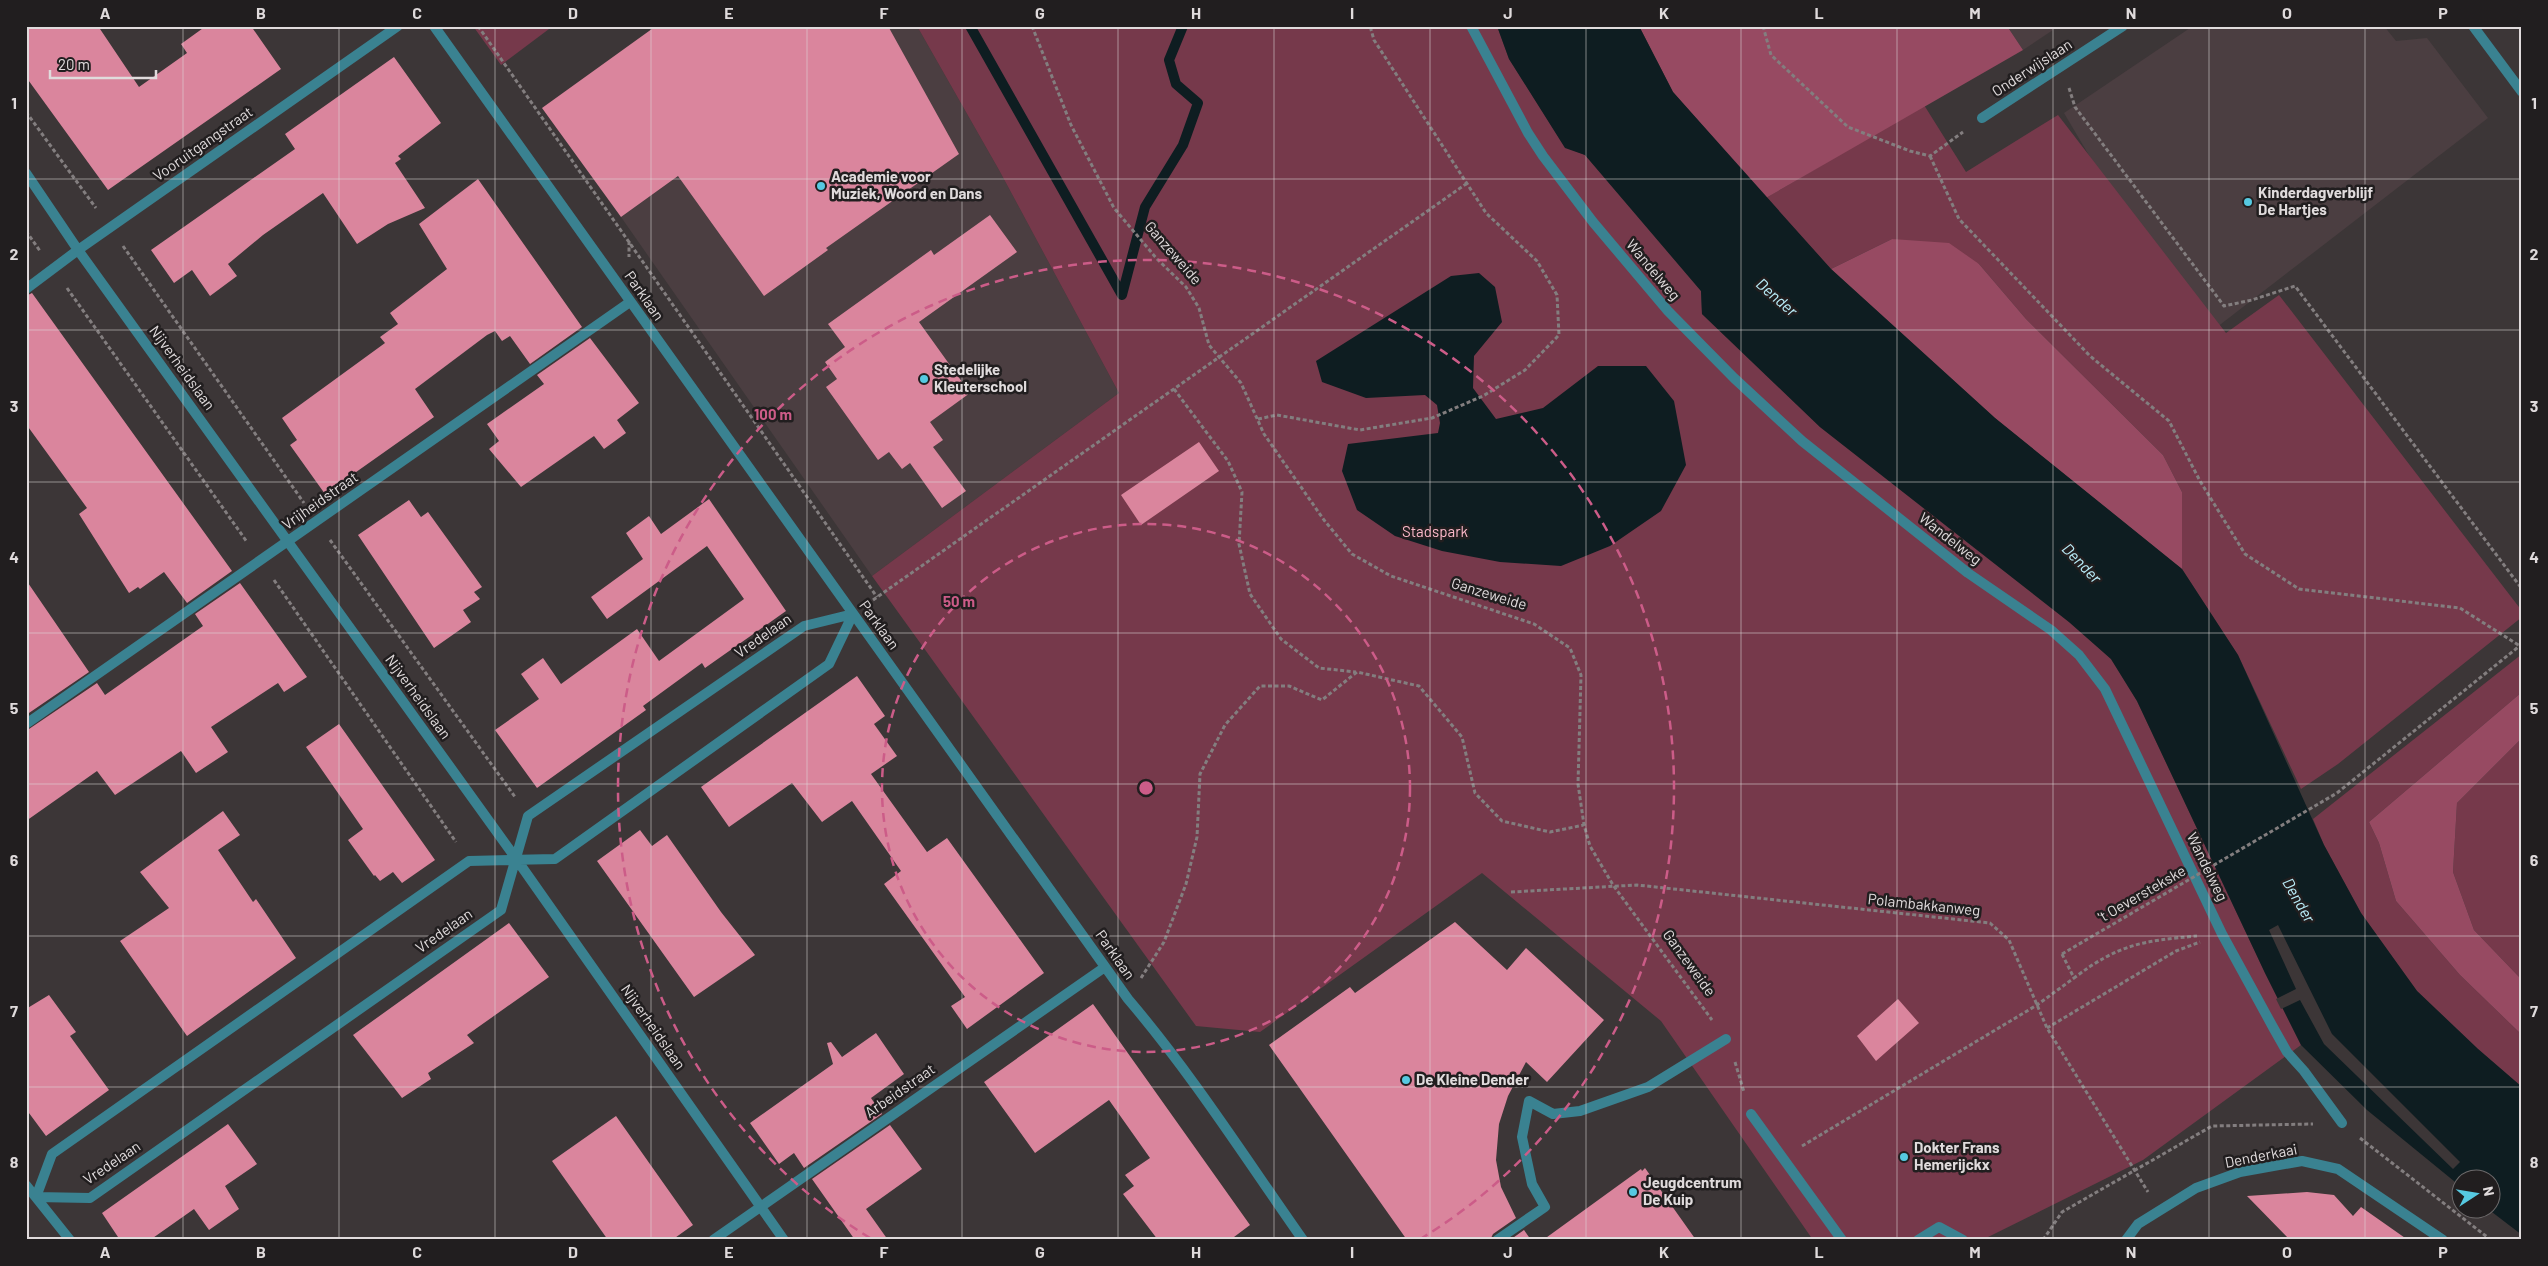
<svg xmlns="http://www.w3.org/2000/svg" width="2548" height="1266" viewBox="0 0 2548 1266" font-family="Barlow,sans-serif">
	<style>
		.built { fill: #4b3e41 }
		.green { fill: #76394b }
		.forest { fill: #974a62 }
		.water { fill: #0e1d21 }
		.pier { fill: #3c3637 }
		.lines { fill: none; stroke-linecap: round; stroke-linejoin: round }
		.stream { stroke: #0e1d21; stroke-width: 10 }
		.building { fill: #da859d }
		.path { stroke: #837e7f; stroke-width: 3; stroke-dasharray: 4 2.5; stroke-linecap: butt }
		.service { stroke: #3a8291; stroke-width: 10 }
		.minor { stroke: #3a8291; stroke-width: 10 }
		.path-bridge { stroke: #837e7f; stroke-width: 3; stroke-dasharray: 4 2.5; stroke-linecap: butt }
		.grid { fill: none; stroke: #e0dbdc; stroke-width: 1; stroke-opacity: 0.55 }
		.ring { fill: none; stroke: #cc5c88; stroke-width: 2.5; stroke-dasharray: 9 6 }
		.poi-dot { fill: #56c9e1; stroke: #211e1f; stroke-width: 2 }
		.labels { text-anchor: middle; stroke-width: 5; stroke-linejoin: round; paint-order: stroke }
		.street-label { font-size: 15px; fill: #e0dbdc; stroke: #211e1f }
		.poi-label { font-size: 15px; font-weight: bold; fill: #e0dbdc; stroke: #211e1f; text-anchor: start }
		.park-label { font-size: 15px; fill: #febacb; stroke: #211e1f }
		.water-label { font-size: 16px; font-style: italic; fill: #baeefa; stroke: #211e1f }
		.centre { fill: #cc5c88; stroke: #211e1f; stroke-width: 2.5 }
		.ring-label { font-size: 15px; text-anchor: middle; font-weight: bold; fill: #cc5c88; stroke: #211e1f; stroke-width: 5; stroke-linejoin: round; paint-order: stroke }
		.neatline { fill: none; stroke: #e0dbdc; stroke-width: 2 }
		.grid-label { font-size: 16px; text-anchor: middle; font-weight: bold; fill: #e0dbdc }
	</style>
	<rect width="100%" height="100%" fill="#3c3637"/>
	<!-- built -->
	<path class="built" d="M682 26H917L999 170 1119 393 872 576 621 217 751 124Z
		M2007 26H2059L2023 50Z
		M2193 26H2384L2396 41 2427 38 2488 118 2199 341 2064 113Z"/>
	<!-- green -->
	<path class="green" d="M473 26H553L501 65Z
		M917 26H1497L1509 59 1565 147 1585 155 1701 291 1702 314 1820 427 2069 622 2111 659 2137 701 2265 973 2301 1045 2143 1160 1982 1240H1813L1661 1021 1482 873 1260 1032 1196 1026 872 576 1119 393 999 170Z
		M1924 105 1966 172 2058 115 2226 333 2279 295 2522 611V617L2338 764 2301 789 2238 655 2182 569V492L2163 455 2026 319 1979 264 1892 239 1831 269 1766 198Z
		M2522 654V692L2369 822 2379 843 2396 901 2460 975 2522 1035V1087L2478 1049 2417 991 2361 913 2324 845 2313 819Z
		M2522 738V980L2474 930 2453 872 2457 803Z"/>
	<!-- forest -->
	<path class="forest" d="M1639 26H2007L2023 50 1766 198 1673 92Z
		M1892 239 1949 243 1979 264 2026 319 2163 455 2182 492V569L1995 418 1831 269Z
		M2522 692V738L2457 803 2453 872 2474 930 2522 980V1035L2460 975 2396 901 2379 843 2369 822Z"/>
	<!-- water -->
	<path class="water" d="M1497 26H1639L1673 92 1831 269 1995 418 2182 569 2238 655 2324 845 2361 913 2417 991 2478 1049 2522 1087V1235L2488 1209 2490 1208V1178H2460V1186L2367 1110 2301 1045 2265 973 2137 701 2111 659 2069 622 1820 427 1702 314 1701 291 1585 155 1565 148 1509 59Z
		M1479 273 1495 287 1502 322 1474 356 1473 388 1496 419 1543 408 1598 366H1646L1674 401 1686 465 1661 511 1610 546 1561 566 1500 562 1442 551 1395 536 1357 510 1342 471 1348 444 1438 433 1440 423 1437 405 1425 395 1366 398 1322 382 1316 361 1451 276Z"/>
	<!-- pier -->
	<path class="pier" d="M2278 925 2332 1034 2460 1162 2453 1169 2324 1044 2300 1000 2281 1009 2276 999 2296 989 2269 930Z"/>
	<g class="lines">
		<!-- stream -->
		<path class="stream" d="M970 26 1122 295
			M1122 295 1145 207 1183 145 1198 103 1176 84 1169 60 1183 26"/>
	</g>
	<!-- building -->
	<path class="building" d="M26 26H98L139 87 187 53 181 44 206 26H251L281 69 108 190 26 77Z
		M656 26H888L959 154 826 248 828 250 764 296 678 176 621 217 542 108Z
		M394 57 441 123 398 156 401 159 395 163 425 208 388 224 357 244 323 193 263 235 228 264 237 276 210 296 192 270 174 283 151 250 295 149 285 134Z
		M478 179 582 327 530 364 510 336 502 341 495 331 487 335 415 389 434 417 325 494 290 445 297 440 282 418 385 343 380 337 398 324 390 313 447 269 419 224Z
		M990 215 1017 252 919 322 970 393 930 422 943 440 933 447 966 491 942 508 910 463 902 469 889 452 878 460 826 387 837 379 825 362 845 347 828 324 931 250 934 255Z
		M32 293 232 571 187 603 164 572 140 589 138 587 129 593 79 514 87 508 26 424V296Z
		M590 338 639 403 617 420 626 433 604 449 594 436 521 487 489 449 499 441 487 424 544 384 537 375Z
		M1199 442 1219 471 1141 525 1121 495Z
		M709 499 786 611 705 668 702 663 643 706 646 710 537 788 495 730 539 699 521 674 543 658 561 684 637 629 659 661 744 599 707 546 607 619 591 597 643 559 626 533 649 516 661 534Z
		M409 500 421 517 428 512 482 587 474 592 480 599 463 610 471 622 434 648 358 535Z
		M26 580 89 672 26 715Z
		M240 583 307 677 284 692 278 683 211 727 228 752 196 773 181 751 115 795 97 771 26 821V731L97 683 105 695 203 626 195 614Z
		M857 676 885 716 874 724 897 756 871 774 927 852 947 838 1044 973 967 1029 951 1006 965 997 884 884 901 871 852 801 822 822 792 783 729 827 701 787Z
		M339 724 435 860 402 883 393 872 380 881 375 875 374 876 348 840 363 829 306 747Z
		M223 811 240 835 218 850 253 902 256 899 296 958 187 1036 120 941 169 908 140 872Z
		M640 830 652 846 667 835 721 912 755 955 694 997 597 861Z
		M1455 922 1507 970 1526 948 1604 1020 1547 1082 1526 1062 1508 1096 1499 1124 1496 1160 1501 1187 1516 1218 1493 1234 1490 1240H1407L1269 1045 1350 987 1355 993Z
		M509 923 549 977 467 1035 474 1043 428 1073 431 1079 402 1098 353 1035Z
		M49 995 76 1032 70 1036 109 1090 46 1136 26 1109V1009Z
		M1898 999 1919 1023 1876 1061 1857 1036Z
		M1093 1004 1250 1225 1230 1240H1158L1123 1194 1134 1186 1125 1175 1150 1158 1109 1100 1035 1153 984 1082Z
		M876 1033 904 1074 871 1098 882 1114 804 1168 794 1153 779 1164 750 1123 833 1064 827 1043 831 1042 842 1057Z
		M616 1116 693 1225 672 1240H608L552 1161Z
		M228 1124 257 1164 225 1186 239 1209 209 1230 194 1209 150 1240H120L102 1213Z
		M890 1125 922 1169 866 1209 888 1240H855L812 1179Z
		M1645 1168 1696 1240H1543L1641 1169 1642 1171Z
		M2307 1192 2334 1195 2353 1216 2361 1207 2408 1240H2290L2247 1196Z
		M1524 1230 1531 1240H1510Z"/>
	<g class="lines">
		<!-- path -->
		<path class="path" d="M478 26 877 597
			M1032 26 1071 125 1114 208 1157 259 1186 287 1199 308 1209 345 1241 383 1264 434 1324 520 1352 554 1391 576 1534 624 1570 648 1581 675 1578 784 1584 825 1590 846 1613 885 1712 1020
			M1763 26 1771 55 1848 127 1910 151 1930 156 1963 132
			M2069 88 2075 107 2224 306 2252 300 2295 286 2522 589
			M26 112 96 208
			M1930 156 1959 219 2090 356 2169 421 2200 481 2245 554 2299 589 2460 608 2520 646
			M26 231 40 251
			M629 241V257
			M123 246 304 503
			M67 288 247 542
			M1174 389 1228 461 1242 492 1239 544 1250 594 1281 639 1319 668 1356 672
			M1258 419 1277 415 1360 430 1432 418 1483 396 1525 370 1559 335 1557 295 1537 261 1486 213 1374 40 1370 26
			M330 540 515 797
			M274 580 456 842
			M873 600 1466 184
			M2337 793 2522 644
			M1511 892 1637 885 1990 923 2009 940 2047 1028 2148 1192
			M2062 954 2074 978C2119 944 2142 941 2197 936
			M1141 978 1164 942 1186 884 1197 837 1200 774 1225 725 1260 686H1289L1322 700 1357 672 1419 686 1462 737 1475 793 1502 821 1550 832 1584 825
			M2047 1028 2176 951 2200 942
			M1735 1062 1744 1092
			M2360 1138 2491 1240
			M1802 1146 2037 1005 2074 978
			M2043 1240 2062 1212 2212 1126 2313 1124"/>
		<!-- service -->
		<path class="service" d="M1471 26 1528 133 1543 156 1593 222 1668 311 1734 378 1802 441 1968 573 2051 630 2079 655 2105 689 2222 934 2274 1029 2287 1052 2304 1071 2342 1123
			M1497 1240 1545 1207 1532 1184 1522 1137 1529 1101 1553 1114 1580 1111 1648 1087 1726 1039"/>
		<!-- minor -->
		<path class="minor" d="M434 26 1128 999C1192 1074 1246 1159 1303 1240
			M2473 26 2522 92
			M1982 118 2123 26
			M26 173 78 250 517 860 784 1240
			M26 289 78 250 398 26
			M853 614 804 626 528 816 501 910 90 1198 36 1197 52 1154 469 861 555 859 829 664 853 614
			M26 724 630 302
			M1751 1114 1842 1240
			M26 1185 70 1240
			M713 1240 1105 967
			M1918 1240 1939 1227 1963 1240
			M2126 1240 2138 1224 2196 1188 2240 1172 2302 1161 2338 1169 2443 1240"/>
		<!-- path-bridge -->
		<path class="path-bridge" d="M2062 954 2337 793"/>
	</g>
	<!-- grid -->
	<path class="grid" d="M183 26V1240M339 26V1240M495 26V1240M651 26V1240M807 26V1240M962 26V1240M1118 26V1240M1274 26V1240M1430 26V1240M1586 26V1240M1741 26V1240M1897 26V1240M2053 26V1240M2209 26V1240M2365 26V1240M26 179H2522M26 330H2522M26 482H2522M26 633H2522M26 784H2522M26 936H2522M26 1087H2522"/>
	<!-- distance rings -->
	<g class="ring">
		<circle cx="1146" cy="788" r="264"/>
		<path d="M870 1238A528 528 0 1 1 1422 1238"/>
	</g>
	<!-- markers -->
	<g class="poi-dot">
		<circle cx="821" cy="186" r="5"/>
		<circle cx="2248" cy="202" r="5"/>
		<circle cx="924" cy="379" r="5"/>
		<circle cx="1406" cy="1080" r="5"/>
		<circle cx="1904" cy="1157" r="5"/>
		<circle cx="1633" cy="1192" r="5"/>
	</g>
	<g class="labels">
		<!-- street labels -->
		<g class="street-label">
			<text transform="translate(2032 68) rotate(-33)" y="5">Onderwijslaan</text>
			<text transform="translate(203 144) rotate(-35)" y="5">Vooruitgangstraat</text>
			<text transform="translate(1173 253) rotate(49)" y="5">Ganzeweide</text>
			<text transform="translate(1653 270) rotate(50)" y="5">Wandelweg</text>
			<text transform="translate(644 296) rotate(55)" y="5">Parklaan</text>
			<text transform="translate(182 368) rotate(54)" y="5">Nijverheidslaan</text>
			<text transform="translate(320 501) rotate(-35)" y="5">Vrijheidstraat</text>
			<text transform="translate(1950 539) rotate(38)" y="5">Wandelweg</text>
			<text transform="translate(1489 594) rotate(17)" y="5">Ganzeweide</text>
			<text transform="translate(879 625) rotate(54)" y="5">Parklaan</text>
			<text transform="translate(763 636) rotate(-35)" y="5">Vredelaan</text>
			<text transform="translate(418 697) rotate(54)" y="5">Nijverheidslaan</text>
			<text transform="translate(2207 867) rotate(64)" y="5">Wandelweg</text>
			<text transform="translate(2142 894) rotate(-30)" y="5">'t Oeverstekske</text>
			<text transform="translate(1924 905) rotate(6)" y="5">Polambakkanweg</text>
			<text transform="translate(444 931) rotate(-35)" y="5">Vredelaan</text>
			<text transform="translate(1115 955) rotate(55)" y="5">Parklaan</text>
			<text transform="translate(1689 963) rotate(54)" y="5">Ganzeweide</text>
			<text transform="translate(653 1027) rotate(55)" y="5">Nijverheidslaan</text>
			<text transform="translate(900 1091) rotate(-35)" y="5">Arbeidstraat</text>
			<text transform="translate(2261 1156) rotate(-11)" y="5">Denderkaai</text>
			<text transform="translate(112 1163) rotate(-34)" y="5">Vredelaan</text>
		</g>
		<!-- poi labels -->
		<g class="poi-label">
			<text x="831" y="182">Academie voor<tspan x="831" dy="17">Muziek, Woord en Dans</tspan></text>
			<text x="2258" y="198">Kinderdagverblijf<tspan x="2258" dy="17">De Hartjes</tspan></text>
			<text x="934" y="375">Stedelijke<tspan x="934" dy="17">Kleuterschool</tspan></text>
			<text x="1416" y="1085">De Kleine Dender</text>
			<text x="1914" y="1153">Dokter Frans<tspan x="1914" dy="17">Hemerijckx</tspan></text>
			<text x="1643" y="1188">Jeugdcentrum<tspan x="1643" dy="17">De Kuip</tspan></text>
		</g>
		<!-- park labels -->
		<g class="park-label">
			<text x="1435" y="537">Stadspark</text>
		</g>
		<!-- water labels -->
		<g class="water-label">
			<text transform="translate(1777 297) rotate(41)" y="6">Dender</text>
			<text transform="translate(2082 563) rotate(46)" y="6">Dender</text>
			<text transform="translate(2299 900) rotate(60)" y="6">Dender</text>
		</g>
	</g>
	<circle cx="1146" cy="788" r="8" class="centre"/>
	<g class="ring-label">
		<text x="773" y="420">100 m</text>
		<text x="959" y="607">50 m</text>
	</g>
	<!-- border -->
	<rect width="2548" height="1266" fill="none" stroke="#211e1f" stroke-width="55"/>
	<!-- north arrow -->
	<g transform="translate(2476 1194) rotate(78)"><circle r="24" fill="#211e1f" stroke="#6d6a6b"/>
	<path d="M0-4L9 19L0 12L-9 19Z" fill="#56c9e1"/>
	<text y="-8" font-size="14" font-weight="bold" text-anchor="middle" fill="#e0dbdc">N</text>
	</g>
	<!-- scale -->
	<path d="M50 70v8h106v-8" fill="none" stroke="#e0dbdc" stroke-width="2.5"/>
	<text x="58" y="70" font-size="15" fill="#e0dbdc" stroke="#211e1f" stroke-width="4" paint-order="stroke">20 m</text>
	<rect x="28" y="28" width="2492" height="1210" class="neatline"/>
	<g class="grid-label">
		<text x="105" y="19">A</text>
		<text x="261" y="19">B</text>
		<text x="417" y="19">C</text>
		<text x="573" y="19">D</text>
		<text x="729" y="19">E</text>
		<text x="884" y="19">F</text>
		<text x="1040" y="19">G</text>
		<text x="1196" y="19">H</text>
		<text x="1352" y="19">I</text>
		<text x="1508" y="19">J</text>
		<text x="1664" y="19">K</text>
		<text x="1819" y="19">L</text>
		<text x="1975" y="19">M</text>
		<text x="2131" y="19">N</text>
		<text x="2287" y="19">O</text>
		<text x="2443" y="19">P</text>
		<text x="14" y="109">1</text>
		<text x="2534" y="109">1</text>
		<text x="14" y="260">2</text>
		<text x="2534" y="260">2</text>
		<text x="14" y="412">3</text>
		<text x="2534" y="412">3</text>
		<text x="14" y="563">4</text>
		<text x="2534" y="563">4</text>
		<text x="14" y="714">5</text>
		<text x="2534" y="714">5</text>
		<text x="14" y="866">6</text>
		<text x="2534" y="866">6</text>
		<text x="14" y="1017">7</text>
		<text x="2534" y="1017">7</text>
		<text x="14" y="1168">8</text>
		<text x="2534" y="1168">8</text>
		<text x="105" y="1258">A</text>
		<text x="261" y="1258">B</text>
		<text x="417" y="1258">C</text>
		<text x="573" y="1258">D</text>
		<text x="729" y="1258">E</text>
		<text x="884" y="1258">F</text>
		<text x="1040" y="1258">G</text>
		<text x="1196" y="1258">H</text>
		<text x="1352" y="1258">I</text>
		<text x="1508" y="1258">J</text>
		<text x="1664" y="1258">K</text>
		<text x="1819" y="1258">L</text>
		<text x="1975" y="1258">M</text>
		<text x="2131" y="1258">N</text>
		<text x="2287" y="1258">O</text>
		<text x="2443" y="1258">P</text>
	</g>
</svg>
